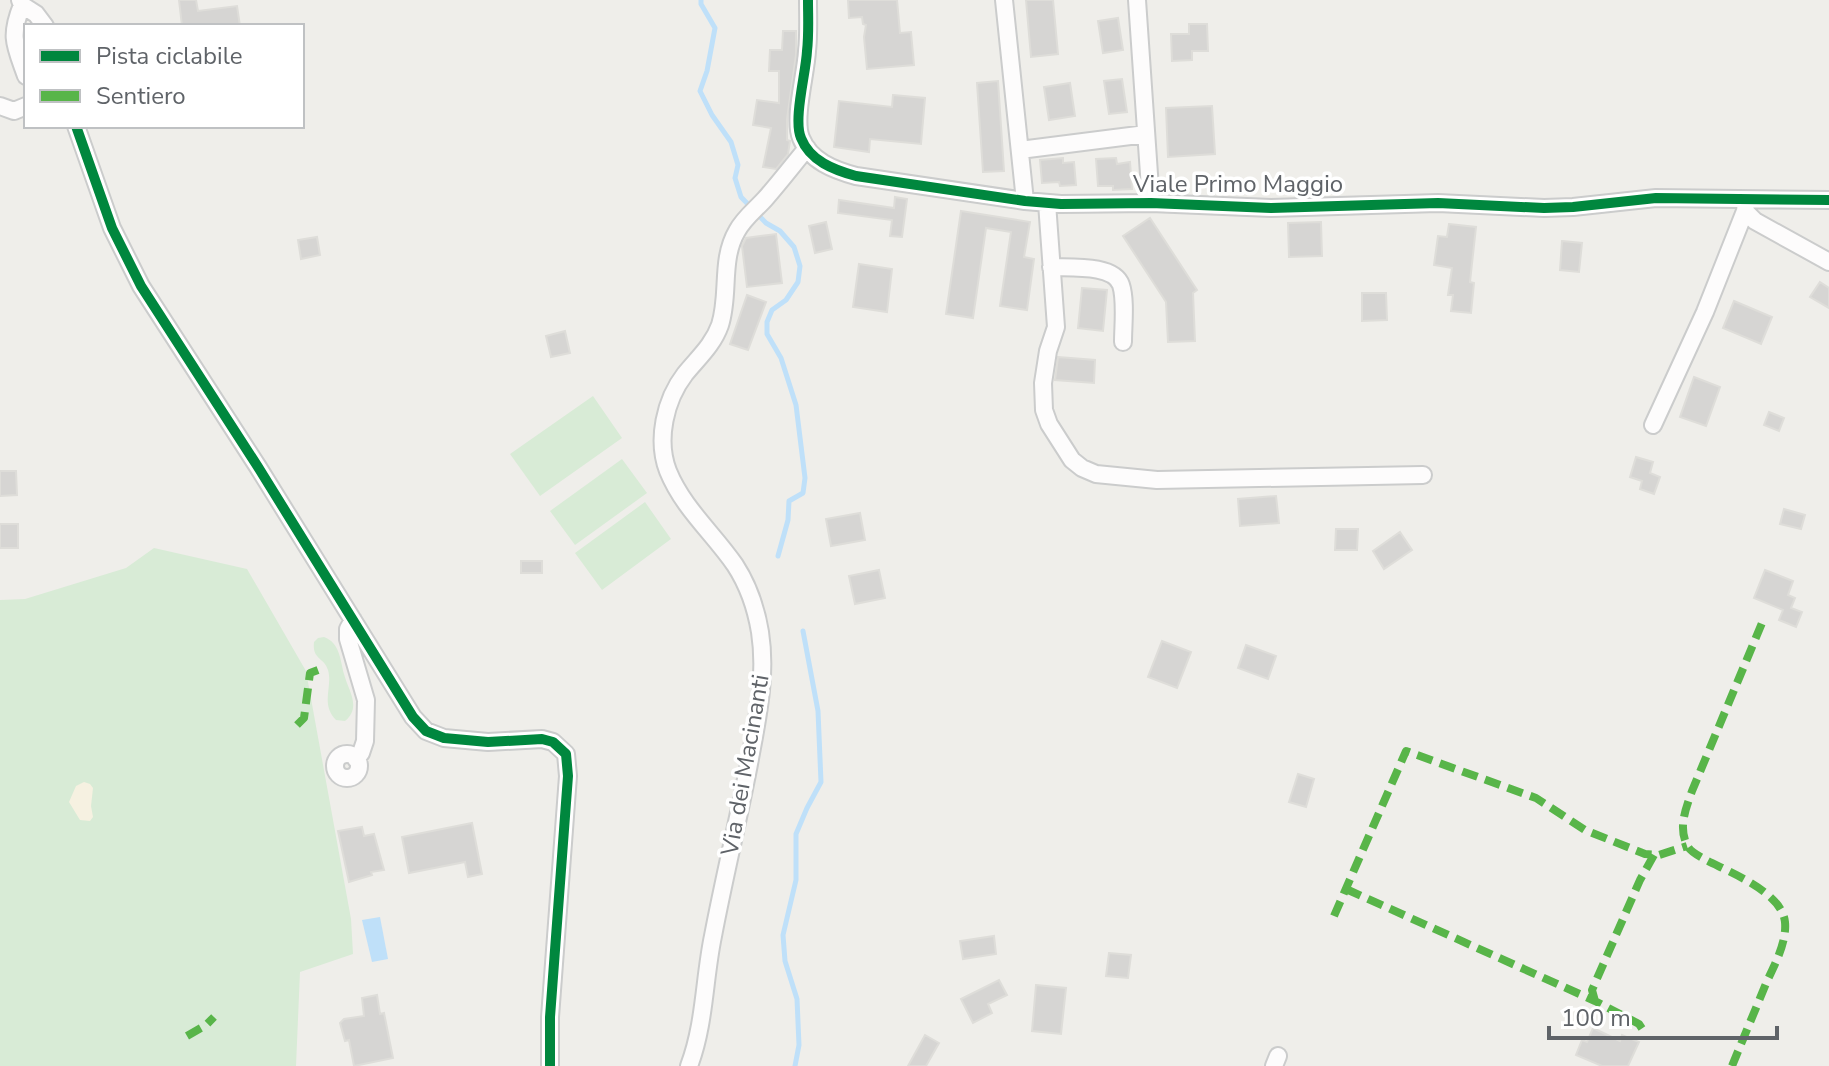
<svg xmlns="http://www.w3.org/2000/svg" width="1829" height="1066" viewBox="0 0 1829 1066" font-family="'Nunito Sans',sans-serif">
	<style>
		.green { fill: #d8ebd6 }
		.sand { fill: #f6f1e1 }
		.water { fill: #bfe0f9 }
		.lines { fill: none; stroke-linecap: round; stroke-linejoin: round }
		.stream { stroke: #bfe0f9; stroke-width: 5 }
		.building { fill: #d6d5d3; stroke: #deddd9; stroke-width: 2 }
		.minor-casing { stroke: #cbcccc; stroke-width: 20 }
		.minor { stroke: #fdfcfc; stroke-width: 16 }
		.quiet { stroke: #58b549; stroke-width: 8; stroke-dasharray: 16 8; stroke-linecap: butt }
		.cycleway-casing { stroke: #fff; stroke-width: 15 }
		.cycleway { stroke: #00873e; stroke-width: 10 }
		.labels { text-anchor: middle; stroke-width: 7; stroke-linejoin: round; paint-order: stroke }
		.street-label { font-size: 24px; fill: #5f6368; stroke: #fff }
	</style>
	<rect width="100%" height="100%" fill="#efeeea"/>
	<!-- green -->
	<path class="green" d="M593 396 622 438 540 496 510 454Z
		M622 459 647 493 575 545 550 511Z
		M645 502 671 539 602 590 575 553Z
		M154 548 247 569 306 671 351 919 353 954 300 972 296 1066H0V600L25 599 126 568Z
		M324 637C340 643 340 659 344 674 348 690 362 707 345 721L336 720C320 704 333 687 328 670 324 657 312 660 314 642L318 638Z"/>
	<!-- sand -->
	<path class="sand" d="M84 782 90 784 93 788 91 806 93 817 90 821 80 820 69 802 76 786Z"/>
	<!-- water -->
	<path class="water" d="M380 917 388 959 372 962 362 920Z"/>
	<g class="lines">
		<!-- stream -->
		<path class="stream" d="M701 0V4L715 28 707 71 700 91 712 115 731 142 738 165 735 178 741 197 766 223 780 231 794 247 800 266 798 282 786 300 772 310 767 322V334L781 358 796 405 805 478 803 493 789 501 788 520 778 556
			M795 1066 799 1045 797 999 785 961 783 935 796 880V834L807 808 821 782 818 711 803 631"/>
	</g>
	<!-- building -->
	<path class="building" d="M179 0H196L198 11 237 6 240 26H182Z
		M848 0H897L900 33 911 32 914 65 867 69 864 37 866 25 863 24 862 17 849 18Z
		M1026 0H1053L1058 54 1031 57Z
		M1118 18 1123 50 1103 53 1098 21Z
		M1189 24H1207L1208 51H1192V60L1172 61 1171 34H1189Z
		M783 31H796V55L787 119V140L790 141 788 154 776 169 763 167 771 128 753 125 757 100 779 103V71H769L770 50H782Z
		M1122 79 1127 112 1109 114 1104 81Z
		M998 81 1004 171 983 172 977 83Z
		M1070 83 1075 116 1049 120 1044 87Z
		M893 95 925 98 921 144 870 139 869 152 834 147 839 101 892 107Z
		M1212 106 1215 154 1168 157 1166 108Z
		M1063 158V163L1074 162 1076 185 1060 186 1059 182 1042 183 1040 160Z
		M1116 158 1117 164 1130 162 1132 189 1113 190V186H1098L1096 159Z
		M895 197 907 199 902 237 890 236 892 220 838 213 839 200 894 208Z
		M961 211 1030 222 1024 257 1034 259 1027 310 1000 306 1011 232 986 228 973 318 946 314Z
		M1150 218 1197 290 1193 293 1195 341 1168 342 1166 302 1123 236Z
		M826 222 832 249 815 253 809 226Z
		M1321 222 1322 256 1289 257 1288 223Z
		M1449 224 1476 227 1470 282 1474 283 1471 313 1451 311 1453 295H1448L1452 268 1434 265 1438 236 1447 237Z
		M776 234 782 283 747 287 742 246 746 238Z
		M317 237 320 255 301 259 298 240Z
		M1562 241 1582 243 1579 272 1560 270Z
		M859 264 892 269 887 312 853 307Z
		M1820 282 1829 288V308L1810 297Z
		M1082 288 1107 290 1103 331 1078 328Z
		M1362 293H1386L1387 320 1362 321Z
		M747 295 766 302 748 350 730 344Z
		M1734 301 1772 317 1761 344 1723 328Z
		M565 331 570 353 551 357 546 336Z
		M1058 357 1095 360 1094 383 1055 380Z
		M1694 377 1720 387 1706 426 1680 417Z
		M1769 412 1784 418 1779 431 1764 425Z
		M1636 457 1653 462 1650 473 1660 477 1654 494 1640 489 1642 481 1630 477Z
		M0 471H16L17 495 0 496Z
		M1276 496 1279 523 1240 526 1238 499Z
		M1784 509 1805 515 1801 529 1780 524Z
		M860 513 865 540 831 546 826 519Z
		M0 524H18V548H0Z
		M1336 529H1358L1357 550H1335Z
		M1400 532 1412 550 1384 569 1373 551Z
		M521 561H542V573H521Z
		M879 570 885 598 855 604 849 576Z
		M1765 570 1793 581 1788 595 1795 598 1791 608 1802 612 1796 627 1779 620 1783 610 1754 598Z
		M1162 641 1191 652 1177 688 1148 677Z
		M1246 645 1276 656 1268 679 1238 668Z
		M1298 774 1314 779 1306 807 1289 802Z
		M472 823 482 874 468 877 465 862 409 873 402 837Z
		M362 827 364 836 374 834 384 870 371 872 372 875 349 882 338 831Z
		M994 936 996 954 963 959 960 941Z
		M1109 953 1131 955 1128 978 1106 976Z
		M999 980 1007 995 988 1004 992 1013 973 1023 961 999Z
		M1036 985 1066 988 1061 1034 1032 1031Z
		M377 995 380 1014 384 1013 393 1058 354 1066 349 1040 345 1041 340 1023 344 1019 364 1016 362 998Z
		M1593 1028 1620 1041 1622 1035 1639 1042 1628 1066H1602L1576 1055 1582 1040 1587 1042Z
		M925 1035 939 1043 926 1066H908Z"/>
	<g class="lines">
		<defs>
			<path id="minor" d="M20 0 22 5C9 37 15 45 26 76
				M808 0C808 17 809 34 807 51 806 73 793 119 801 138 810 161 834 170 856 176L1025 201 1061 204 1151 203 1271 208 1438 203 1544 208 1573 207 1656 198 1829 200
				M1004 0 1025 201
				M1137 0 1151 203
				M22 5 36 14 45 26
				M0 106 14 111 26 106
				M76 126 112 228 141 286 258 467 413 717 426 731 444 738 488 742 542 739 553 742 566 754 568 776 550 1017V1066
				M1020 150 1146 134
				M1746 201 1745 211 1755 221 1829 262
				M1047 203 1056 327 1048 351 1043 383 1044 410 1049 424 1072 460 1082 468 1096 474 1157 480 1423 475
				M1051 267C1070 268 1114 264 1121 285 1126 300 1123 326 1123 342
				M1653 425 1705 312 1745 211
				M353 620 348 629V639L366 700 365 741 361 753 356 759
				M335 766a12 12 0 1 1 24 0a12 12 0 1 1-24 0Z
				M689 1066C705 1024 704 979 713 936 724 878 738 821 749 764 757 720 767 677 760 632 756 608 748 585 735 565 713 533 683 508 668 471 656 440 665 400 685 374 698 358 713 345 720 325 730 294 720 260 737 231 744 218 755 210 765 199 779 183 793 165 807 148
				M1274 1066 1278 1056"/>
		</defs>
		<!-- minor casing -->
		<use href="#minor" class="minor-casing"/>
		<!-- minor -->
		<use href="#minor" class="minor"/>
		<!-- quiet -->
		<path class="quiet" d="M297 725 304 718 310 673 318 670
			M1346 889 1595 1001 1639 1024 1645 1033
			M1334 916 1406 751 1536 798 1585 830 1645 854 1659 855 1687 846
			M1595 1001 1592 990 1640 880 1654 855
			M187 1036 206 1025 214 1017
			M1732 1066C1743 1039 1754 1013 1765 986 1773 967 1787 944 1785 922 1782 892 1729 872 1706 860 1699 856 1690 852 1687 845 1678 827 1686 808 1692 791L1762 623"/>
		<defs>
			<path id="cycleway" d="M808 0C808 17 809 34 807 51 806 73 793 119 801 138 810 161 834 170 856 176L1025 201 1061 204 1151 203 1271 208 1438 203 1544 208 1573 207 1656 198 1829 200
				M76 126 112 228 141 286 258 467 413 717 426 731 444 738 488 742 542 739 553 742 566 754 568 776 550 1017V1066"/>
		</defs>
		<!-- cycleway casing -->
		<use href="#cycleway" class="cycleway-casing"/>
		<!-- cycleway -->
		<use href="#cycleway" class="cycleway"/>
	</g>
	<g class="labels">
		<!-- street labels -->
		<g class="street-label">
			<text x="1238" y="192">Viale Primo Maggio</text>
			<text transform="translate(745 765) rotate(-80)" y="8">Via dei Macinanti</text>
		</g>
	</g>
	<!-- legend -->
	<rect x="24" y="24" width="280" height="104" fill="#ffffff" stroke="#bfc1c3" stroke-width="2"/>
	<rect x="40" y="50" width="40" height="12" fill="#00873e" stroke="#bfc1c3" stroke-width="2"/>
	<text x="96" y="64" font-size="24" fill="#5f6368">Pista ciclabile</text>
	<rect x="40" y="90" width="40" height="12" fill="#58b549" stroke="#bfc1c3" stroke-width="2"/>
	<text x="96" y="104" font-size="24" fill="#5f6368">Sentiero</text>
	<!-- scale -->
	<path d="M1549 1026v12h228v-12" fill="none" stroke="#5f6368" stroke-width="4"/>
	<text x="1561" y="1026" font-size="24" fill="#5f6368" stroke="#ffffff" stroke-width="6" paint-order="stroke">100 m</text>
</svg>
